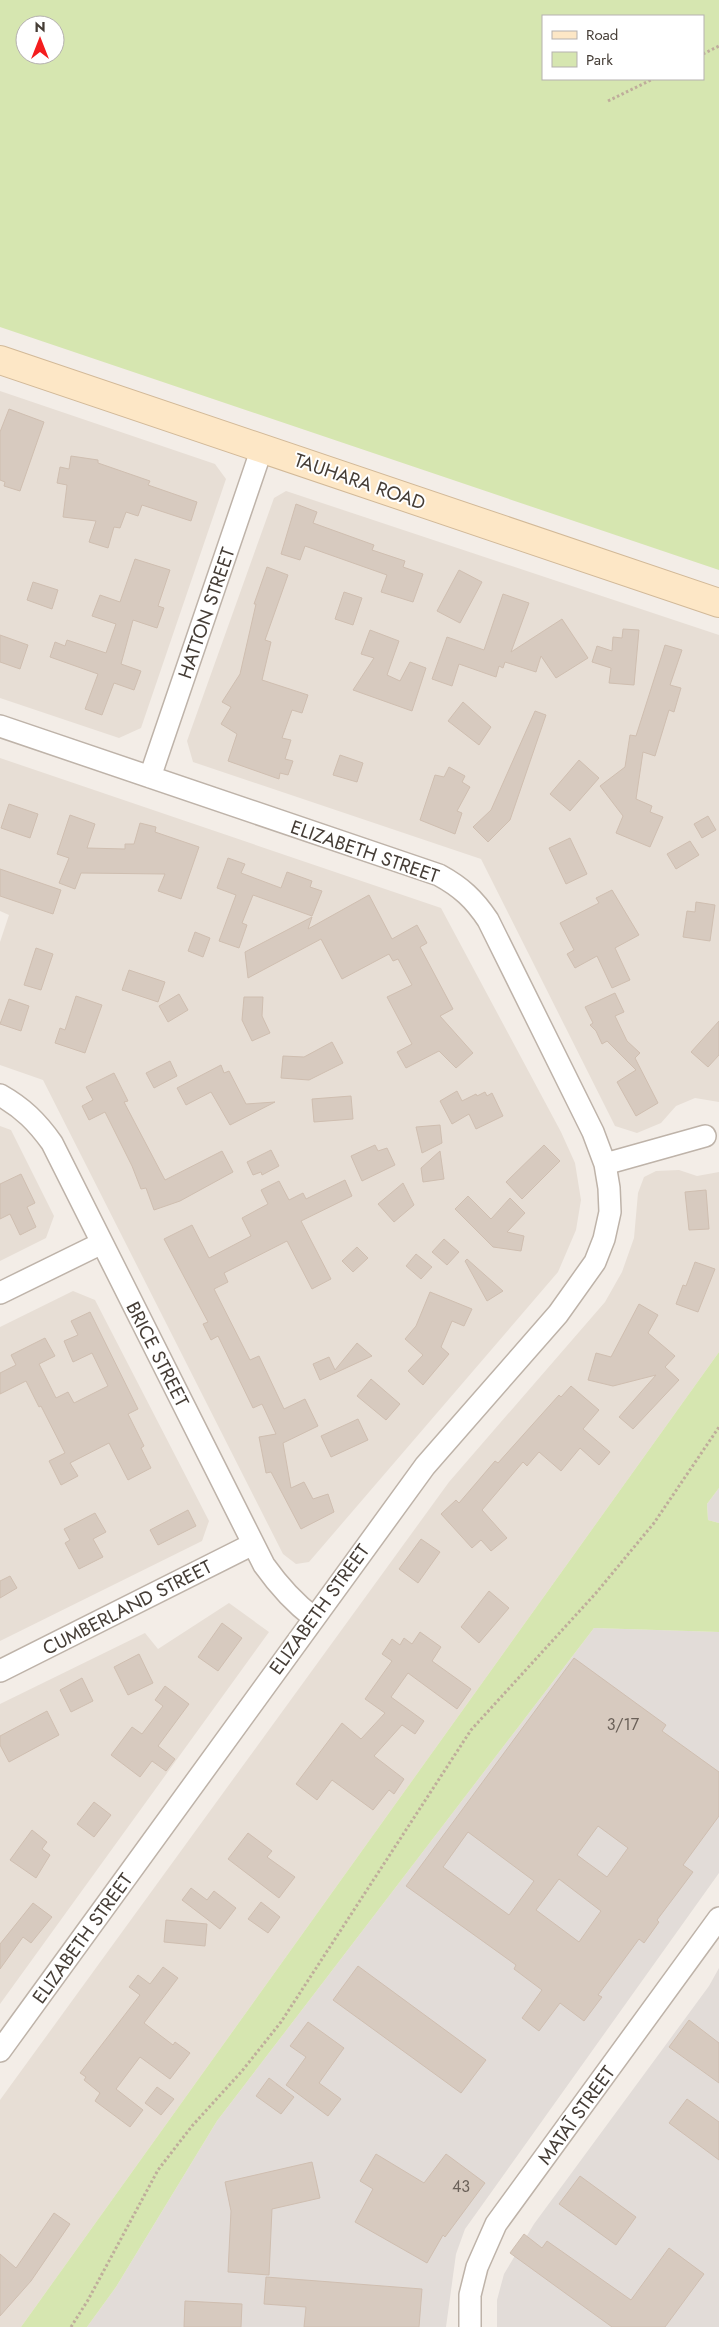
<svg xmlns="http://www.w3.org/2000/svg" width="719" height="2327" viewBox="0 0 719 2327" font-family="Jost,sans-serif">
	<style>
		.residential { fill: #e7ded5 }
		.industrial { fill: #e2dcd8 }
		.green { fill: #d6e6b0; fill-rule: evenodd }
		.building { fill: #d7cabf; stroke: #cfbeb0; fill-rule: evenodd }
		.lines { fill: none; stroke-linecap: round; stroke-linejoin: round }
		.minor-casing { stroke: #beb3a9; stroke-width: 24 }
		.secondary-casing { stroke: #d2b998; stroke-width: 30 }
		.path { stroke: #bfad9b; stroke-width: 3; stroke-dasharray: 2.5 2.5; stroke-linecap: butt }
		.minor { stroke: #fff; stroke-width: 21 }
		.secondary { stroke: #fde7c6; stroke-width: 28 }
		.labels { text-anchor: middle; stroke-width: 4; stroke-linejoin: round; paint-order: stroke }
		.number-label { font-size: 16px; fill: #6a6058 }
		.street-label { font-size: 19px; fill: #453d36; stroke: #fff }
	</style>
	<rect width="100%" height="100%" fill="#f3ede7"/>
	<!-- residential -->
	<path class="residential" d="M0 391 215 464 226 479 141 728 119 738 0 698Z
		M286 491 719 635V1102L695 1098 676 1106 661 1123 637 1133 615 1126 481 859 193 762 187 741 274 498Z
		M0 758 441 908 561 1132 575 1163 581 1200 576 1230 558 1272 309 1562 296 1564 283 1554 43 1080 0 1065V942L9 915 0 911Z
		M0 1126 11 1130 54 1216 46 1238 0 1261Z
		M679 1170 697 1176 719 1172V1352L21 2327H0V2100L449 1482 605 1302 622 1272 634 1238 638 1193 644 1177 656 1171Z
		M73 1291 95 1300 209 1521 202 1541 0 1641V1327Z
		M229 1603 269 1632 0 2004V1704L145 1633 158 1649Z"/>
	<!-- industrial -->
	<path class="industrial" d="M719 1488V1523L708 1520 707 1504Z
		M594 1628 719 1632V1873L465 2229 456 2254 446 2327H87L116 2287 217 2121Z
		M719 1968V2327H497V2300L504 2274 534 2224 709 1986Z"/>
	<!-- green -->
	<path class="green" d="M0 0H719V570L0 327ZM703 16V79H543V16ZM25 25H55V55H25Z
		M719 1352V1488L707 1504 708 1520 719 1523V1632L594 1628 217 2121 116 2287 87 2327H21Z"/>
	<!-- building -->
	<path class="building" d="M9 409 44 422 20 491 4 486 5 482 0 480V432Z
		M71 456 98 460V463L150 481 148 485 197 502 191 521 142 505 138 516 126 512 120 528 114 527 108 548 89 542 96 521 63 517 67 485 57 483 60 467 69 469Z
		M296 504 317 512 313 523 374 545 372 550 405 561 403 567 423 574 413 602 381 592 387 575 305 546 300 560 281 554Z
		M135 559 170 570 158 606 164 608 157 628 133 620 121 664 141 671 134 690 114 683 102 715 85 709 98 674 50 657 55 642 65 646 67 640 106 653 116 624 92 616 100 595 120 602Z
		M267 567 288 575 265 640 271 642 262 680 308 695 302 713 292 710 282 738 291 740 285 759 293 761 288 775 280 773 279 779 228 761 237 734 221 724 231 707 222 702 240 674 256 604H254Z
		M459 570 482 582 460 623 437 611Z
		M33 582 58 590 52 609 27 600Z
		M344 592 362 598 353 625 335 619Z
		M503 594 529 603 511 652 562 619 588 658 556 678 541 656 536 672 505 662 503 668 499 666 496 677 459 664 452 686 432 679 447 637 484 650Z
		M623 629 639 630 634 685 609 683 611 668 592 662 597 646 612 651 613 637 622 638Z
		M370 630 399 641 387 675 400 681 410 662 426 668 412 711 353 690 374 658 361 654Z
		M0 635 28 645 20 669 0 662Z
		M665 645 682 650 670 685 681 688 674 712 669 710 655 756 643 752 636 799 652 806 650 812 663 817 650 847 616 833 623 816 600 786 625 767 630 735 636 736Z
		M463 702 491 727 479 745 448 721Z
		M535 711 546 715 510 820 488 842 473 827 491 810Z
		M340 755 363 763 357 782 333 775Z
		M579 760 599 778 570 811 550 794Z
		M449 767 465 776 462 782 470 787 457 811 462 813 455 834 420 820 435 775 444 777Z
		M9 804 38 814 30 838 1 828Z
		M70 815 95 824 87 848 125 849V844H134L140 823 156 827 155 832 199 847 181 899 158 891 165 874 81 873 75 889 59 883 69 858 57 854Z
		M708 816 716 830 702 838 694 824Z
		M570 838 587 874 566 884 549 848Z
		M690 841 699 855 676 869 667 854Z
		M228 858 245 864 241 873 281 888 287 872 312 881 310 887 322 891 312 916 253 895 242 923 247 925 239 948 219 941 236 895 217 888Z
		M0 869 61 890 53 914 0 896Z
		M612 890 639 935 615 948 630 980 612 988 597 956 575 968 567 954 574 950 560 923 599 903 596 898Z
		M369 895 392 939 417 925 427 943 420 947 453 1009 440 1016 473 1053 456 1068 439 1051 406 1068 397 1052 412 1044 387 997 412 985 398 959 393 961 389 954 342 979 321 939 248 978 245 952 312 917 308 929Z
		M696 902 715 905 710 941 683 937 687 911 695 912Z
		M195 932 210 938 203 957 188 951Z
		M36 948 53 954 41 990 24 985Z
		M129 970 165 982 158 1002 122 990Z
		M615 993 624 1012 615 1016 627 1041 640 1053 635 1058 658 1103 636 1116 617 1082 636 1070 607 1041 602 1044 596 1031 590 1025 593 1023 585 1007Z
		M179 994 188 1010 168 1022 159 1006Z
		M76 996 102 1005 85 1053 55 1043 60 1028 65 1030Z
		M244 997H263L262 1016 270 1033 252 1041 242 1020Z
		M9 999 29 1006 21 1031 0 1024Z
		M719 1021V1055L708 1067 691 1052Z
		M332 1042 343 1063 309 1080 281 1078 283 1056 304 1057Z
		M170 1061 177 1076 154 1088 146 1073Z
		M221 1065 224 1073 229 1071 246 1104 275 1102 230 1125 211 1092 186 1105 177 1088Z
		M114 1073 128 1101 124 1102 165 1180 222 1151 233 1172 180 1201 154 1210 146 1188 141 1189 132 1166 105 1112 89 1120 82 1106 93 1100 86 1087Z
		M457 1091 462 1101 476 1094 477 1096 485 1092 487 1096 492 1093 503 1116 476 1129 469 1114 452 1124 440 1101Z
		M351 1096 353 1119 314 1122 312 1099Z
		M440 1125 442 1143 422 1153 416 1127Z
		M375 1145 378 1151 387 1148 395 1165 362 1181 351 1156Z
		M544 1145 560 1161 522 1199 506 1182Z
		M271 1150 279 1166 262 1175 261 1172 253 1175 247 1162Z
		M440 1151 444 1179 423 1182 421 1168Z
		M21 1174 35 1203 27 1207 36 1227 20 1235 10 1214 0 1219V1184Z
		M345 1180 352 1196 301 1221 331 1279 312 1289 287 1241 224 1273 228 1282 214 1289 250 1360 259 1356 284 1409 305 1399 318 1426 283 1443 291 1488 304 1482 313 1499 328 1494 334 1512 301 1529 271 1472 266 1473 259 1437 276 1434 262 1404 253 1408 218 1336 211 1340 203 1324 208 1322 164 1239 192 1225 209 1258 251 1236 242 1218 268 1204 261 1190 279 1181 289 1200 303 1193 306 1199Z
		M403 1183 414 1205 394 1222 378 1204Z
		M706 1190 709 1229 689 1230 685 1192Z
		M468 1196 491 1219 510 1198 525 1213 507 1232 524 1236 521 1251 493 1247 455 1209Z
		M444 1239 459 1252 447 1265 432 1252Z
		M357 1247 368 1258 353 1272 342 1261Z
		M416 1254 432 1267 421 1279 406 1266Z
		M467 1259 503 1291 487 1301 465 1261Z
		M695 1262 715 1269 698 1312 676 1304 683 1285 686 1286Z
		M430 1292 472 1309 464 1326 452 1321 441 1347 449 1354 423 1385 408 1371 423 1355 405 1339 416 1326Z
		M639 1304 658 1315 648 1333 675 1356 665 1367 679 1380 633 1429 619 1417 656 1375 613 1386 588 1380 596 1353 611 1357Z
		M90 1312 138 1409 128 1414 144 1446 141 1448 151 1468 128 1480 109 1443 70 1463 78 1476 61 1485 49 1461 65 1453 41 1406 39 1407 26 1381 0 1394V1373L16 1365 11 1355 45 1338 55 1356 39 1364 56 1398 68 1392 74 1403 108 1386 92 1353 73 1362 64 1341 78 1335 71 1321Z
		M357 1343 372 1356 320 1380 313 1364 329 1357 335 1370Z
		M371 1379 400 1404 386 1420 357 1396Z
		M571 1386 599 1410 583 1429 610 1452 599 1465 580 1448 561 1471 539 1452 527 1466 523 1462 482 1510 507 1538 491 1551 481 1540 472 1548 441 1514 456 1500 459 1503 495 1461 498 1463 559 1395 561 1397Z
		M358 1419 368 1440 331 1457 321 1436Z
		M188 1510 196 1526 158 1545 150 1530Z
		M95 1513 106 1532 93 1539 103 1557 79 1569 65 1543 70 1540 64 1529Z
		M421 1539 440 1552 418 1583 399 1569Z
		M10 1576 17 1588 0 1598V1581Z
		M489 1591 509 1608 479 1643 461 1627Z
		M222 1623 242 1638 218 1671 198 1657Z
		M420 1632 441 1647 432 1661 471 1689 457 1709 408 1673 391 1697 424 1721 415 1734 402 1725 374 1756 404 1779 394 1794 389 1790 373 1810 332 1780 317 1800 296 1784 342 1723 361 1739 385 1713 365 1699 392 1661 382 1654 392 1639 400 1645 404 1638 412 1644Z
		M139 1654 153 1683 128 1695 114 1667Z
		M574 1658 666 1725 662 1731 719 1772V1816L683 1865 693 1872 657 1920 659 1922 644 1943 639 1939 598 1995 602 1997 584 2021 560 2003 539 2031 522 2018 542 1990 514 1969 516 1965 406 1886ZM598 1826 628 1848 607 1877 577 1855ZM468 1832 534 1881 509 1915 443 1867ZM559 1879 601 1911 579 1942 536 1910Z
		M82 1678 93 1701 71 1712 60 1690Z
		M165 1686 189 1704 158 1746 175 1759 166 1771 152 1761 140 1777 111 1755 132 1727 142 1734 163 1706 155 1700Z
		M47 1711 59 1735 9 1762 0 1745V1736Z
		M94 1802 111 1815 94 1837 77 1824Z
		M32 1830 47 1842 42 1849 50 1855 36 1878 10 1860Z
		M248 1833 272 1851 267 1857 295 1877 279 1898 228 1859Z
		M191 1888 207 1900 214 1891 236 1908 220 1929 182 1900Z
		M261 1902 280 1917 268 1933 248 1919Z
		M33 1903 52 1917 31 1943 23 1937 0 1969V1944Z
		M166 1920 207 1924 205 1946 164 1942Z
		M358 1966 486 2060 461 2093 333 2000Z
		M163 1967 178 1978 144 2023 173 2045 175 2042 190 2053 170 2079 140 2057 116 2089 143 2110 130 2127 95 2101 100 2093 84 2080 86 2077 80 2073 140 1995 129 1987 138 1975 150 1984Z
		M689 2020 719 2043V2083L669 2047Z
		M308 2022 344 2048 319 2083 341 2099 328 2116 286 2085 306 2057 290 2046Z
		M269 2078 294 2097 281 2114 256 2096Z
		M157 2087 174 2099 161 2115 145 2103Z
		M687 2099 719 2122V2160L669 2123Z
		M376 2154 424 2183 446 2154 485 2183 445 2237 443 2235 427 2263 355 2222 373 2189 360 2181Z
		M312 2162 320 2198 272 2209 269 2275 228 2272 231 2211 225 2182Z
		M580 2176 636 2217 616 2245 559 2204Z
		M54 2213 70 2224 31 2281 0 2316V2254L16 2268Z
		M524 2234 542 2248 547 2241 631 2300 669 2248 704 2274 665 2327H612L510 2253Z
		M266 2277 422 2289 419 2327H304L306 2307 264 2304Z
		M185 2301 242 2304 241 2327H184Z"/>
	<g class="lines">
		<defs>
			<path id="minor" d="M0 726 439 875C461 887 474 899 488 920L593 1132 605 1164 609 1188 610 1212 604 1239 595 1262 558 1314 425 1466 0 2051
				M150 777 262 448
				M0 1095C23 1108 37 1122 52 1143L264 1565C279 1586 293 1602 313 1617
				M605 1164 705 1136
				M0 1293 102 1243
				M0 1671 253 1544
				M470 2327V2295L477 2267 496 2224 719 1918"/>
			<path id="secondary" d="M0 360 719 603"/>
		</defs>
		<!-- minor casing -->
		<use href="#minor" class="minor-casing"/>
		<!-- secondary casing -->
		<use href="#secondary" class="secondary-casing"/>
		<!-- path -->
		<path class="path" d="M703 54 719 46
			M608 101 653 79
			M71 2327 88 2300 158 2170 192 2126 242 2071 281 2022 471 1730 596 1593 654 1523 719 1427"/>
		<!-- minor -->
		<use href="#minor" class="minor"/>
		<!-- secondary -->
		<use href="#secondary" class="secondary"/>
	</g>
	<g class="labels">
		<!-- number labels -->
		<g class="number-label">
			<text x="623" y="1730">3/17</text>
			<text x="461" y="2192">43</text>
		</g>
		<!-- street labels -->
		<g class="street-label">
			<text transform="translate(360 481) rotate(19)" y="7">TAUHARA ROAD</text>
			<text transform="translate(206 613) rotate(-71)" y="7">HATTON STREET</text>
			<text transform="translate(365 851) rotate(19)" y="7">ELIZABETH STREET</text>
			<text transform="translate(158 1354) rotate(63)" y="7">BRICE STREET</text>
			<text transform="translate(127 1607) rotate(-27)" y="7">CUMBERLAND STREET</text>
			<text transform="translate(319 1609) rotate(-54)" y="7">ELIZABETH STREET</text>
			<text transform="translate(82 1938) rotate(-54)" y="7">ELIZABETH STREET</text>
			<text transform="translate(576 2115) rotate(-54)" y="7">MATAĪ STREET</text>
		</g>
	</g>
	<!-- legend -->
	<rect x="542" y="15" width="162" height="65" fill="#ffffff" stroke="#b5b1af"/>
	<rect x="552" y="31" width="25" height="8" fill="#fde7c6" stroke="#b5b1af"/>
	<text x="586" y="40" font-size="15" fill="#453d36">Road</text>
	<rect x="552" y="52" width="25" height="15" fill="#d6e6b0" stroke="#b5b1af"/>
	<text x="586" y="65" font-size="15" fill="#453d36">Park</text>
	<!-- north arrow -->
	<g transform="translate(40 40)"><circle r="24" fill="#ffffff" stroke="#b5b1af"/>
	<path d="M0-4L9 19L0 12L-9 19Z" fill="#f41d1e"/>
	<text y="-8" font-size="14" font-weight="bold" text-anchor="middle" fill="#453d36">N</text>
	</g>
</svg>
